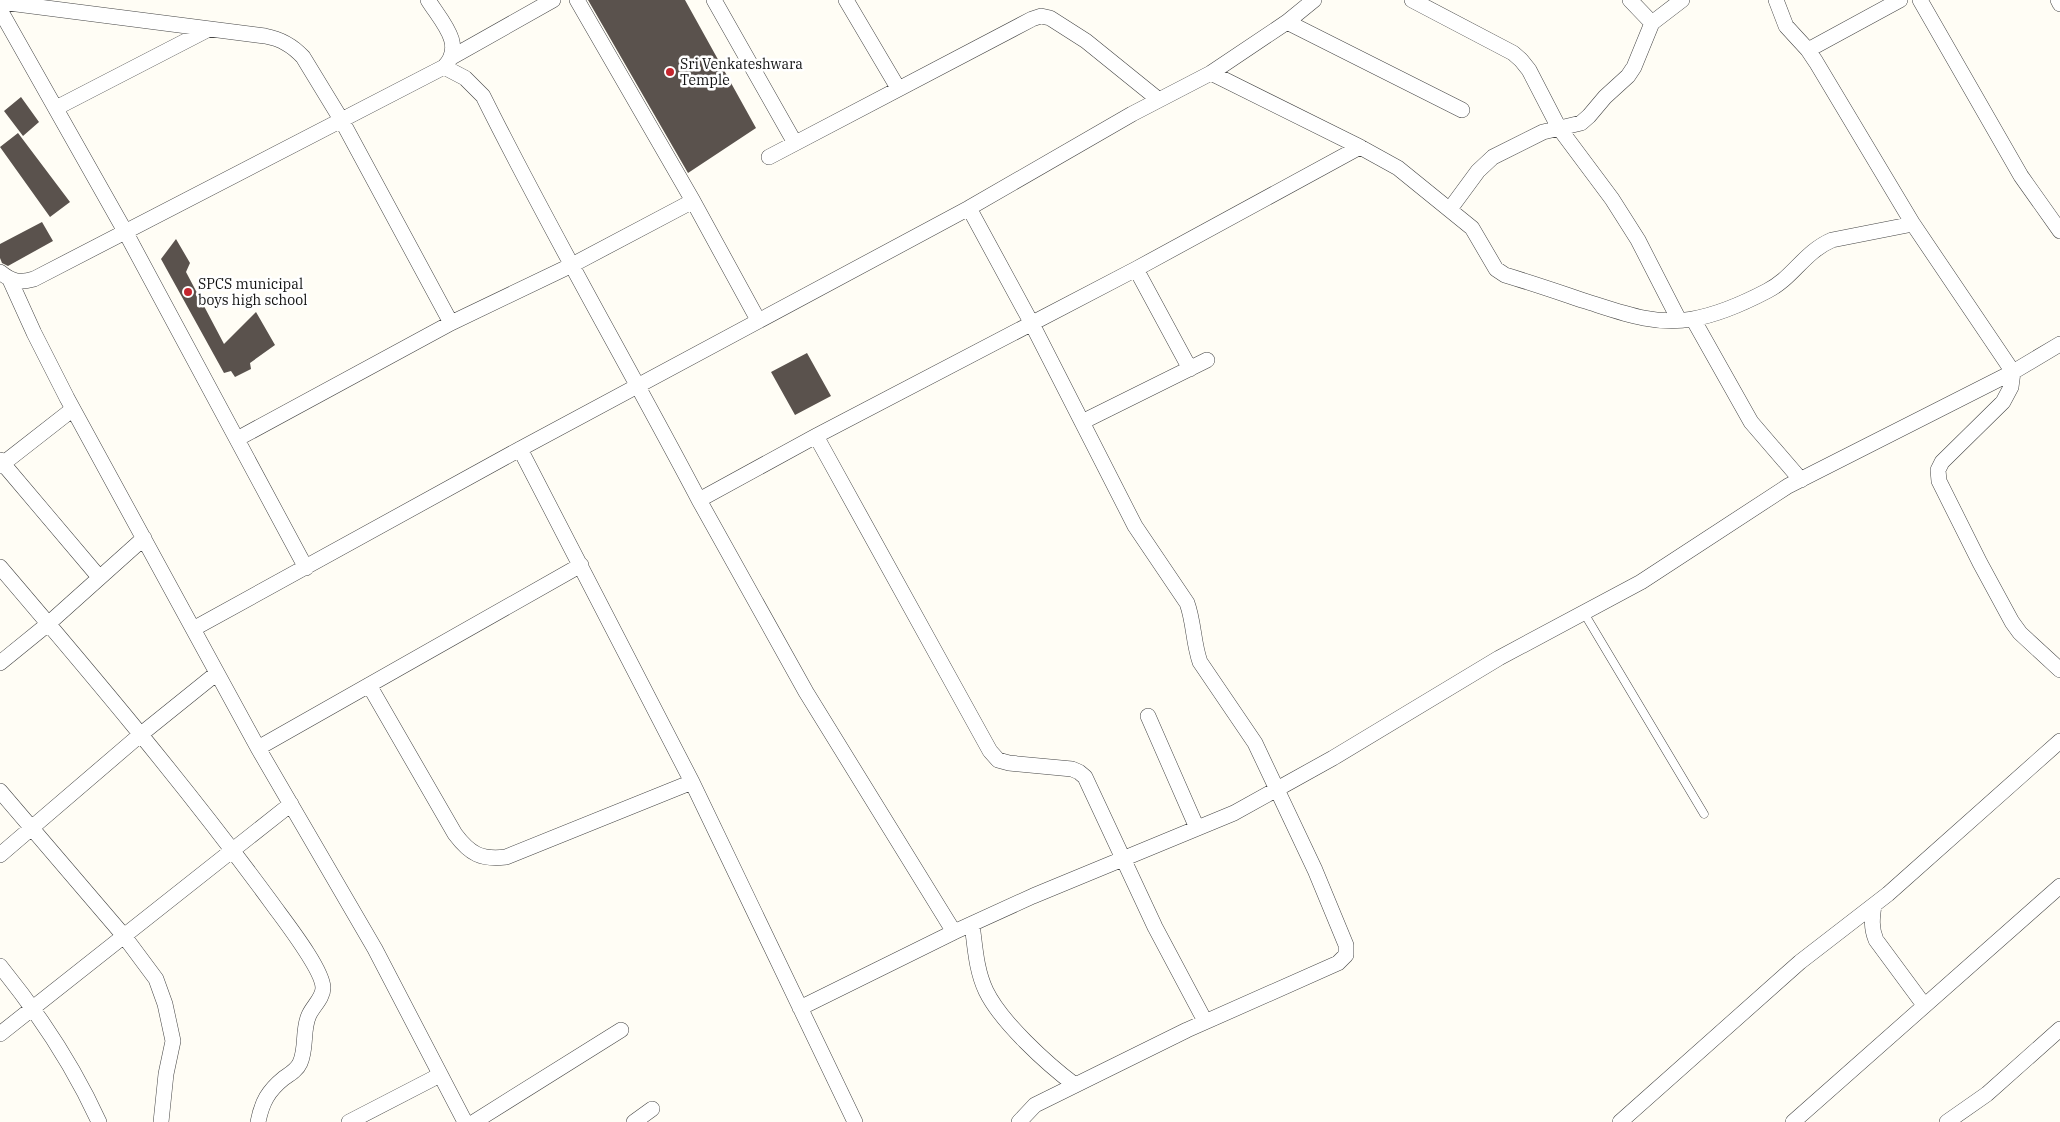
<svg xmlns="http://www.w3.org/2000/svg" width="2060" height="1122" viewBox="0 0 2060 1122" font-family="'IBM Plex Serif',serif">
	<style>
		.building { fill: #5a524d }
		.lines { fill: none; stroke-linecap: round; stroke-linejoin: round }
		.service-casing { stroke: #444; stroke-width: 9 }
		.minor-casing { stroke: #444; stroke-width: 16 }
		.service { stroke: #fff; stroke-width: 8 }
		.minor { stroke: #fff; stroke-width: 15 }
		.poi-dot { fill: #c4262e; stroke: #fff; stroke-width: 2 }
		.labels { text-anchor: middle; stroke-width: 5; stroke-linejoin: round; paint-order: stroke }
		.poi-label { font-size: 14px; fill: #111; stroke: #fff; text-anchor: start }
	</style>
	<rect width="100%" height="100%" fill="#fffdf5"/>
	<!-- building -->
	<path class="building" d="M588 0H685L756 128 688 173Z
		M21 97 39 122 23 136 4 111Z
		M18 133 70 202 50 217 0 147Z
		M42 222 53 241 8 266 2 263 0 258V244Z
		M176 239 190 263 186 272 224 344 256 312 275 345 250 363 251 369 235 377 231 371 224 373 161 259Z
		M807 353 831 396 795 415 771 372Z"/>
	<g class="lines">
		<defs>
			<path id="service" d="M1584 613 1704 814"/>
			<path id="minor" d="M577 0 693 201 758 320
				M714 0 795 143
				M846 0 898 88
				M1412 0 1513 53 1521 60 1529 70 1559 128 1612 199 1638 240 1679 320
				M1630 0 1652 23
				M1776 0 1786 26 1808 50 1816 62 1913 224 2013 372 2011 387 2003 402 1942 462 1938 470 1939 481 1980 563 2012 622 2020 633 2060 670
				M1920 0 2021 176 2060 231
				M2058 0 2060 4
				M0 2 265 36C281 39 292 45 303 57L342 121 451 323
				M0 10 126 233 306 568
				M1287 22 1462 110
				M1808 50 1900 0
				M452 57 553 0
				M444 67 465 78 483 96C551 233 628 365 699 500
				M1211 73 1360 147 1398 168 1472 228 1496 269 1505 275C1532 283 1558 292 1585 301 1620 312 1655 326 1692 319 1716 315 1746 302 1767 291 1793 278 1804 252 1832 240L1913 224
				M56 108 209 29
				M769 157 1032 19 1041 16 1050 18 1086 41 1159 100
				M969 208 1032 324 1135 526 1187 603C1194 622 1193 642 1200 662L1255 743 1315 870 1346 945V955L1338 963 1187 1030 1035 1105 1019 1122
				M1450 209 1478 171 1493 157 1543 132 1581 123 1589 116 1605 97 1628 76 1634 67 1652 23 1682 0
				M1136 269 1190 369
				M0 272C12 282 20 283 34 279L444 67C466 45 441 21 428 0
				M10 280 34 333 67 398 258 748 375 949 465 1122
				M1693 319 1751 422 1801 480
				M1082 422 1207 360
				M816 436 990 751 998 760 1009 763 1072 769 1079 772 1085 777 1155 927 1205 1021
				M237 439 451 323 572 265 693 201
				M520 449 692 782 855 1122
				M0 460 99 577
				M0 466 73 409
				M0 567C93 676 186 786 271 902 283 919 323 969 323 988 323 998 313 1006 309 1015 302 1030 307 1048 300 1063 297 1070 290 1074 284 1078 268 1091 262 1102 258 1122
				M193 629 520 449 969 208 1132 114 1211 73 1287 22 1314 0
				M0 663 48 624 144 538
				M369 685 455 834C470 854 481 860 506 857L692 782
				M1148 716 1197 828
				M258 748 581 565
				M0 791 124 936 156 979 165 1004 173 1041 166 1074 161 1122
				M0 855 140 735 217 673
				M1874 905C1872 918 1871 928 1876 940L1924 1005
				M972 924C975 946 976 970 986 991 1001 1022 1047 1064 1075 1085
				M954 932 806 692 699 500 816 436 1136 269 1360 147
				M0 966C39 1014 73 1065 99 1122
				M800 1008 954 932 1033 896 1234 813 1333 758 1499 658 1641 582 1788 486 2013 372 2060 344
				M0 1034 291 804
				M349 1122 440 1075
				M474 1122 621 1030
				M634 1122 652 1109
				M1620 1122 1800 962 1888 894 2060 741
				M1793 1122 2060 886
				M1947 1122 1987 1094 2060 1029"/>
		</defs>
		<!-- service casing -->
		<use href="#service" class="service-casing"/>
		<!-- minor casing -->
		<use href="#minor" class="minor-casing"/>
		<!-- service -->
		<use href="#service" class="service"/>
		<!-- minor -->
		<use href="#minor" class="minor"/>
	</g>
	<!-- markers -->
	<g class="poi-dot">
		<circle cx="670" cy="72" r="5"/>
		<circle cx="188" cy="292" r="5"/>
	</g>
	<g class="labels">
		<!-- poi labels -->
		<g class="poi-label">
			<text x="680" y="69">Sri Venkateshwara<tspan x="680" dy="16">Temple</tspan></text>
			<text x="198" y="289">SPCS municipal<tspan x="198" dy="16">boys high school</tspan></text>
		</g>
	</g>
</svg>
